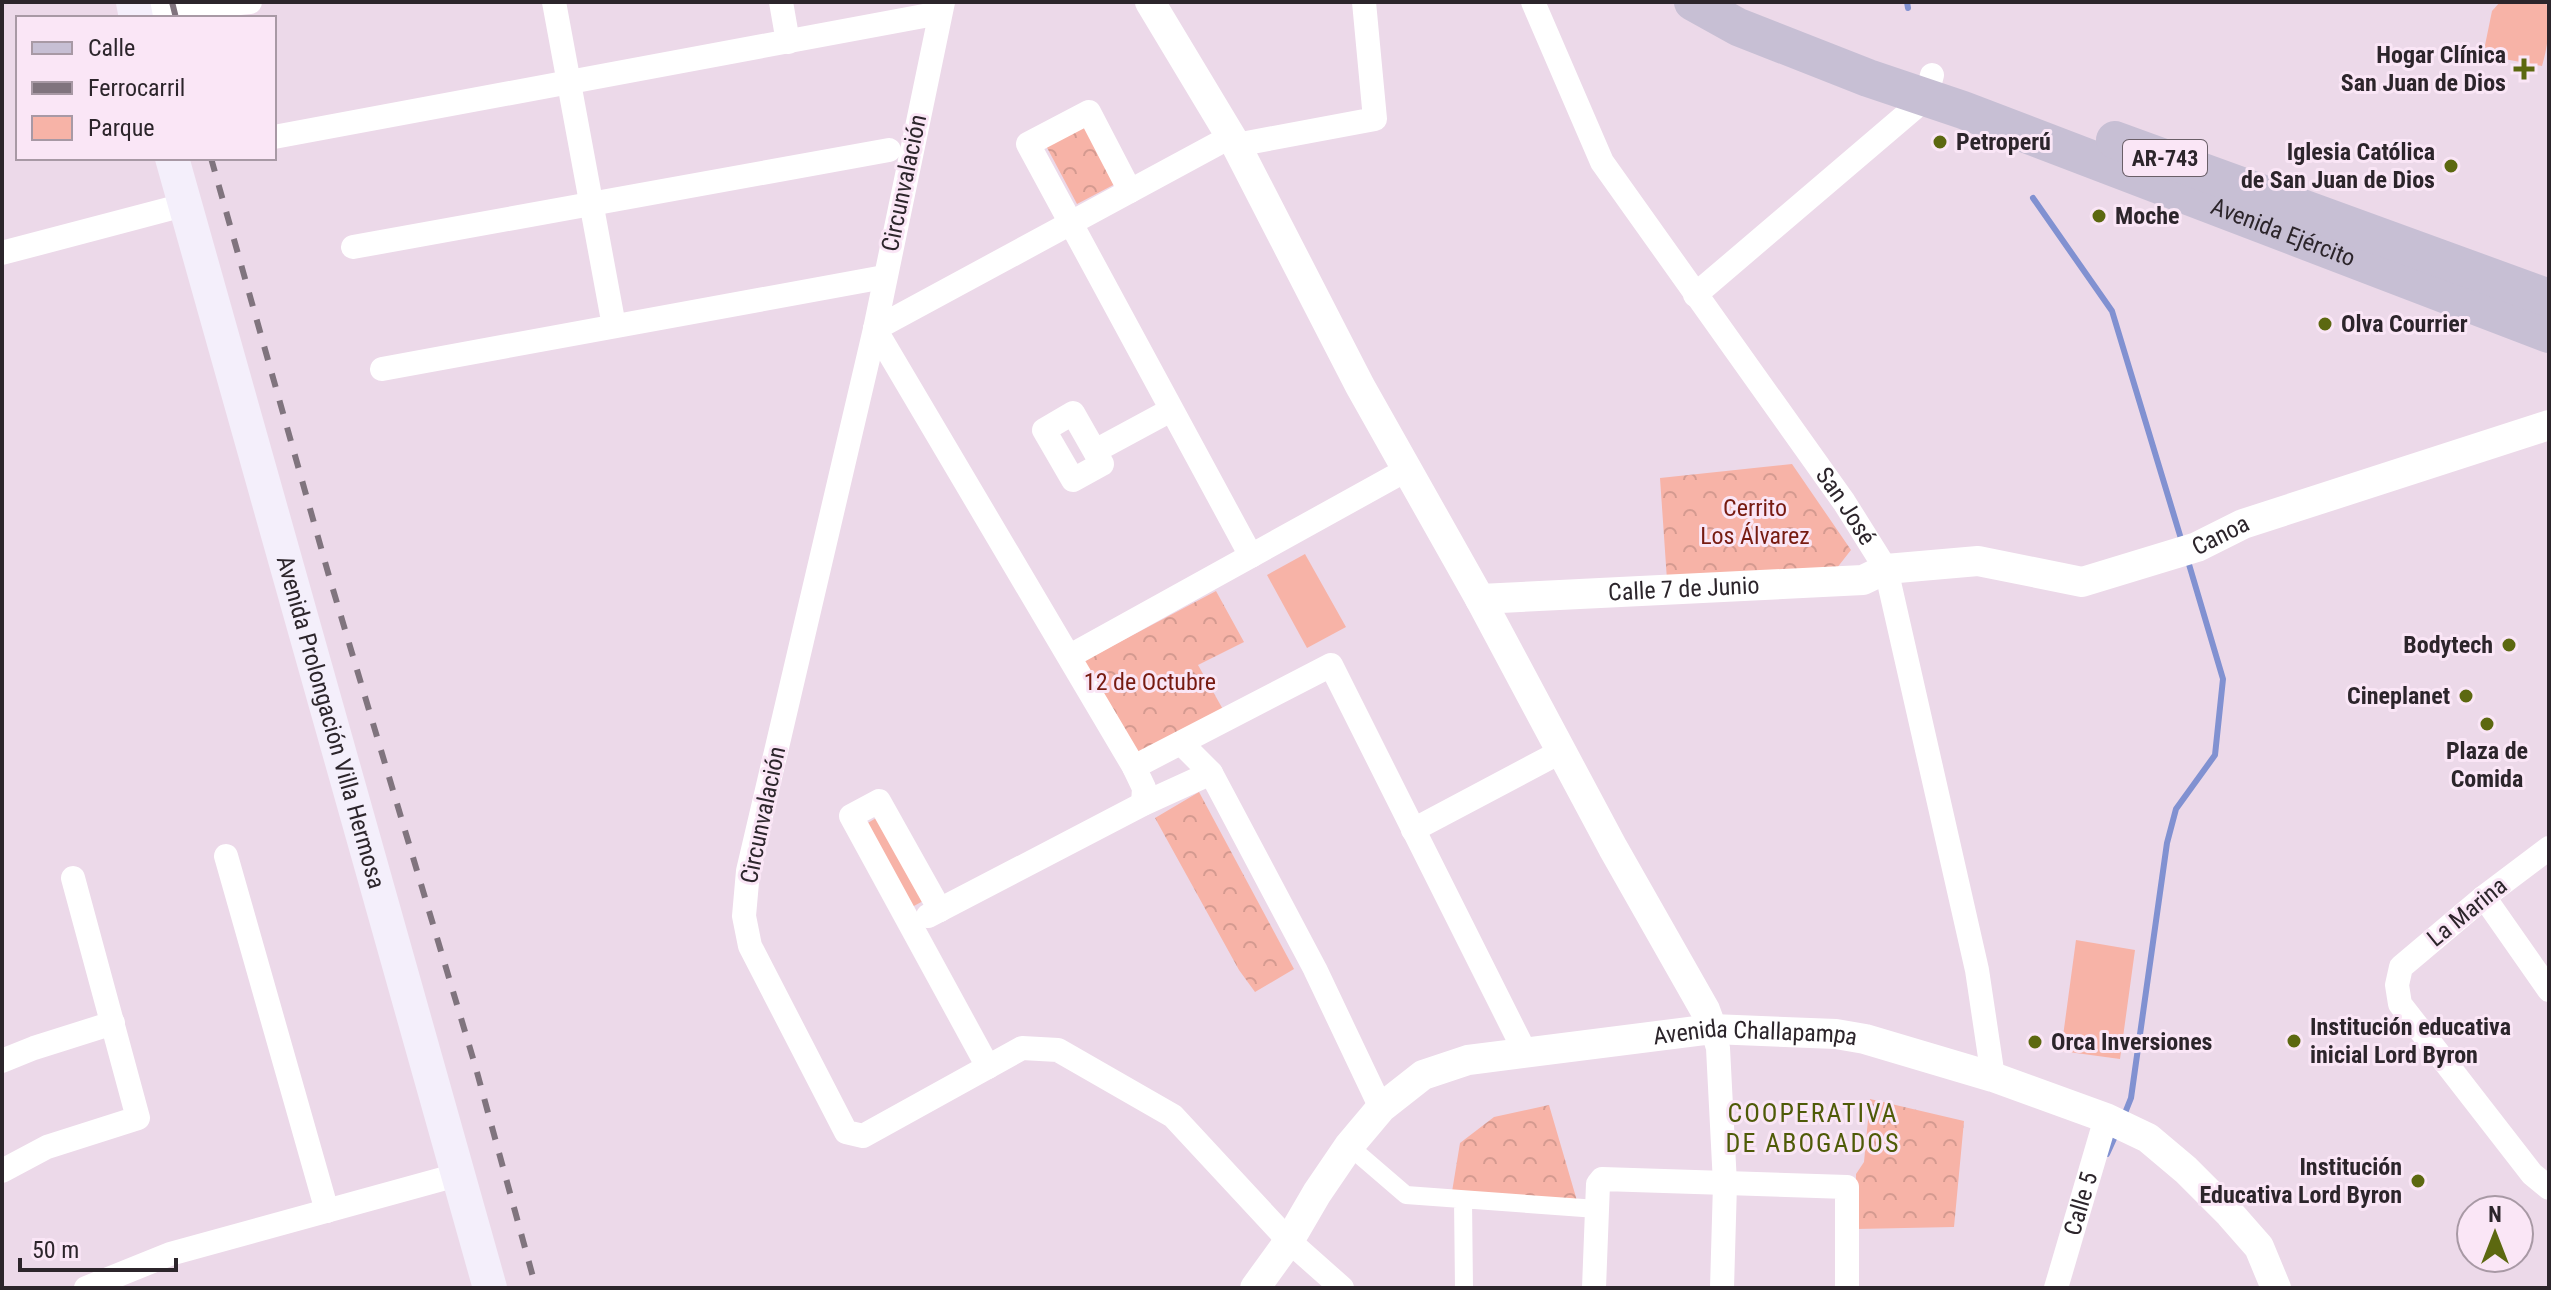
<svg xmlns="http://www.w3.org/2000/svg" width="2551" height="1290" viewBox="0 0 2551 1290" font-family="'Roboto Condensed',sans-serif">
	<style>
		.green { fill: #f7b3a7 }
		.forest { fill: url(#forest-crowns) }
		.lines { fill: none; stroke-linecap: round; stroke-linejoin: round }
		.stream { stroke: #8191d1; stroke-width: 6 }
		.pedestrian { stroke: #fff; stroke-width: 18 }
		.minor { stroke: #fff; stroke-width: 24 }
		.tertiary { stroke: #fff; stroke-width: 30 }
		.secondary { stroke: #f4effb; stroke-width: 34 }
		.primary { stroke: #c7bfd4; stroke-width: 38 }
		.rail { stroke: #80747e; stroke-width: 6; stroke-dasharray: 14 14; stroke-linecap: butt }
		.poi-dot { fill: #5c6810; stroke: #fae6f6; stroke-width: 3 }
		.labels { text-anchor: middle; stroke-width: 6; stroke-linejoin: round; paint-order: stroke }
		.shield { fill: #fae6f6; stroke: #6a5f68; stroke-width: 2 }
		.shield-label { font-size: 22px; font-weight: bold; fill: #2c252b }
		.poi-label { font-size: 24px; font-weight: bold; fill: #2c252b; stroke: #fae6f6; text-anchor: end }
		.street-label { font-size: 24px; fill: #2c252b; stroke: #fae6f6 }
		.park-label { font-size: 24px; fill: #771b11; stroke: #fae6f6 }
		.neighbourhood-label { font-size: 26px; letter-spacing: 2px; fill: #4f5b08; stroke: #fae6f6 }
	</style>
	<defs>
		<pattern id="forest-crowns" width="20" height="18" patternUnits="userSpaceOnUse" patternTransform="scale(2)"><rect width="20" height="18" fill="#f7b3a7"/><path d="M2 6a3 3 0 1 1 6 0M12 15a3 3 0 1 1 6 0" fill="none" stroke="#d49a90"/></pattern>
	</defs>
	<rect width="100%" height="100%" fill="#ecd9e9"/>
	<!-- green -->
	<path class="green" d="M2500 2H2546C2551 22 2548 46 2542 66L2483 55 2492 11Z
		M1305 554 1346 627 1307 648 1267 575Z
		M878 817 925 900 912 907 866 824Z
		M2076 940 2135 950 2120 1059 2061 1051Z"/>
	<!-- forest -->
	<path class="forest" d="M1086 120 1119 182 1077 204 1044 142Z
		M1792 464 1851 550 1833 573 1667 580 1660 478Z
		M1216 591 1244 642 1198 665 1225 713 1140 757 1082 662Z
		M1199 792 1294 969 1255 992 1239 970 1155 818Z
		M1870 1099 1964 1121 1954 1227 1856 1229V1174L1864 1162Z
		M1549 1105 1580 1211 1450 1204 1460 1143 1494 1117Z"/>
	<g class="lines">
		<!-- stream -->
		<path class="stream" d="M1907 2 1908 8
			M2033 198 2112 311 2182 542
			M2123 1118 2131 1098 2167 843 2176 809 2215 755 2223 679 2188 561
			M2107 1154 2117 1132"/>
		<!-- pedestrian -->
		<path class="pedestrian" d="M1349 1146 1406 1195 1597 1209
			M1463 1200 1464 1288"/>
		<!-- minor -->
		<g class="minor">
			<path d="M554 2 614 326"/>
			<path d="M781 2 788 42"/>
			<path d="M943 2 875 329 748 871 744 916 750 946 846 1132 863 1136 1022 1048 1058 1050 1173 1116 1289 1241 1342 1288"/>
			<path id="s1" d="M1533 2 1602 162 1844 502 1886 569 1977 970 1993 1077"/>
			<path d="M135 13 250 2"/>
			<path d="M274 137 940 13"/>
			<path d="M1236 145 1375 119 1364 2"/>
			<path d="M1130 191 1089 112 1028 144 1251 556"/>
			<path d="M353 247 889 150"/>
			<path d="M2 253 184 205"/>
			<path d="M1695 295 1926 98 1932 75"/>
			<path d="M875 329 1134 767 1144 788 1143 804"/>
			<path d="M875 329 1230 137"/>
			<path d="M382 369 884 277"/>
			<path d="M1073 413 1102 464 1073 480 1044 430Z"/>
			<path d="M1095 451 1171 410"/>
			<path d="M1070 656 1406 470"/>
			<path d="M1181 743 1211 773 1315 969 1381 1108"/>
			<path d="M1134 767 1331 665 1525 1052"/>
			<path d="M1413 830 1562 751"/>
			<path d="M2549 848 2484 897 2401 967 2397 985 2400 1004 2532 1174 2549 1188"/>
			<path d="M226 856 327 1211"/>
			<path d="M2484 897 2549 990"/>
			<path d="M940 910 879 801 851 816 988 1067"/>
			<path d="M928 916 1143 804 1211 773"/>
			<path d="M1712 1029 1718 1048 1725 1184 1722 1288"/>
			<path d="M2 1061 34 1048 113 1023"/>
			<path d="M2 1171 47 1147 138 1118 73 878"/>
			<path d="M86 1288 170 1254 457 1175"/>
			<path d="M1594 1288 1598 1184 1602 1179 1847 1187V1288"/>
			<path id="s2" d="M2056 1288 2106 1118"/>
		</g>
		<!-- tertiary -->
		<g class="tertiary">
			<path d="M1150 2 1236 145 1360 386 1480 599 1613 848 1705 1010 1712 1029"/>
			<path id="s3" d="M1480 599 1863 580 1886 569 1978 561 2082 582 2197 547 2243 524 2549 425"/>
			<path id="s4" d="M1255 1288 1289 1241 1317 1193 1349 1146 1381 1108 1423 1075 1468 1060 1712 1029 1836 1034 1865 1039 1993 1077 2106 1118 2148 1138 2186 1170 2230 1214 2259 1247 2276 1288"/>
		</g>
		<!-- secondary -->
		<g class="secondary">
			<path d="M133 2 136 18"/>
			<path id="s5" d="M172 158 490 1288"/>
		</g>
		<!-- primary -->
		<g class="primary">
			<path id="s6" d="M1693 2 1738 27 1868 78 1963 110 2549 334"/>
			<path d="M2115 140 2549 298"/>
		</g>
		<!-- rail -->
		<path class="rail" d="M172 2 176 18
			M211 158 329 576 475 1065 536 1288"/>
	</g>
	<!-- markers -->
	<g class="poi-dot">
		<path d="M2520 57h8v8h8v8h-8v8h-8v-8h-8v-8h8z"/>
		<circle cx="1940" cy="142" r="8"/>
		<circle cx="2451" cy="166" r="8"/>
		<circle cx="2099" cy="216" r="8"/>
		<circle cx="2325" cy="324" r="8"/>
		<circle cx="2509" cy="645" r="8"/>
		<circle cx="2466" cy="696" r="8"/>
		<circle cx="2487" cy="724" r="8"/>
		<circle cx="2294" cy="1041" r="8"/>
		<circle cx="2035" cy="1042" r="8"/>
		<circle cx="2418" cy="1181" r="8"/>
	</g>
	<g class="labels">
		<!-- shield labels -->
		<rect class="shield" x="2123" y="140" width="84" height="36" rx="6"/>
		<g class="shield-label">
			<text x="2165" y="166">AR-743</text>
		</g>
		<!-- poi labels -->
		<g class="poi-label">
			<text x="2506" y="63">Hogar Clínica<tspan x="2506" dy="28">San Juan de Dios</tspan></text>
			<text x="1956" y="150" text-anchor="start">Petroperú</text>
			<text x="2435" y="160">Iglesia Católica<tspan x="2435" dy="28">de San Juan de Dios</tspan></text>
			<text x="2115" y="224" text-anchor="start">Moche</text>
			<text x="2341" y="332" text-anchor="start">Olva Courrier</text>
			<text x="2493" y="653">Bodytech</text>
			<text x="2450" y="704">Cineplanet</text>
			<text x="2487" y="759" text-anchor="middle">Plaza de<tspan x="2487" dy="28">Comida</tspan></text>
			<text x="2310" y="1035" text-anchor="start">Institución educativa<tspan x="2310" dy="28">inicial Lord Byron</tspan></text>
			<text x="2051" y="1050" text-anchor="start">Orca Inversiones</text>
			<text x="2402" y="1175">Institución<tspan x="2402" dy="28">Educativa Lord Byron</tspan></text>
		</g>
		<!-- street labels -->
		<g class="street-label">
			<text transform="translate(904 183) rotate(-78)" y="8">Circunvalación</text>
			<text dy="8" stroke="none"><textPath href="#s6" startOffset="634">Avenida Ejército</textPath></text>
			<text dy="8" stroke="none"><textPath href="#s1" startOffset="596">San José</textPath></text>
			<text dy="8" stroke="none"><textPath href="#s3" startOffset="754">Canoa</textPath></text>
			<text dy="8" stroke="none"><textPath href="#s3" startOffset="204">Calle 7 de Junio</textPath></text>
			<text dy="8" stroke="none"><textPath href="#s5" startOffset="586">Avenida Prolongación Villa Hermosa</textPath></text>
			<text transform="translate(763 815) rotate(-78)" y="8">Circunvalación</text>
			<text transform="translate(2467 912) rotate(-39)" y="8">La Marina</text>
			<text dy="8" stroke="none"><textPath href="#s4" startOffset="610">Avenida Challapampa</textPath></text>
			<text dy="8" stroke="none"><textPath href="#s2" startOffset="88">Calle 5</textPath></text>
		</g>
		<!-- park labels -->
		<g class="park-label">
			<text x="1755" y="516">Cerrito<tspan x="1755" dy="28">Los Álvarez</tspan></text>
			<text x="1150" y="690">12 de Octubre</text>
		</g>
		<!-- neighbourhood labels -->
		<g class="neighbourhood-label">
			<text x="1813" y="1122">COOPERATIVA<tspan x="1813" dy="30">DE ABOGADOS</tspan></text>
		</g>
	</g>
	<!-- border -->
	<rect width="2551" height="1290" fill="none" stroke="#2c252b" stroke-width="8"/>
	<!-- legend -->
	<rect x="16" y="16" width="260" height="144" fill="#fae6f6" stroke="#a899a5" stroke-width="2"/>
	<rect x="32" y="42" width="40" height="12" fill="#c7bfd4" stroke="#a899a5" stroke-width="2"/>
	<text x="88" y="56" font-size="24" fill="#2c252b">Calle</text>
	<rect x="32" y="82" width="40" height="12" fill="#80747e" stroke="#a899a5" stroke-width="2"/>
	<text x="88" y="96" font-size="24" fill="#2c252b">Ferrocarril</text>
	<rect x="32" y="116" width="40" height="24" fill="#f7b3a7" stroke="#a899a5" stroke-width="2"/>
	<text x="88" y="136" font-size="24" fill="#2c252b">Parque</text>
	<!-- north arrow -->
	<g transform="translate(2495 1234)"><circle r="38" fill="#fae6f6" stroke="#a899a5" stroke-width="2"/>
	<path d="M0-6L14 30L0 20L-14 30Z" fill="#5c6810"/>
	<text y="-12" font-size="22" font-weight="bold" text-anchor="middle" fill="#2c252b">N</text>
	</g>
	<!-- scale -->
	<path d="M20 1258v12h156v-12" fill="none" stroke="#2c252b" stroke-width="4"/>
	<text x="32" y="1258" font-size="24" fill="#2c252b" stroke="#fae6f6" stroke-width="6" paint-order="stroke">50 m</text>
</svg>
